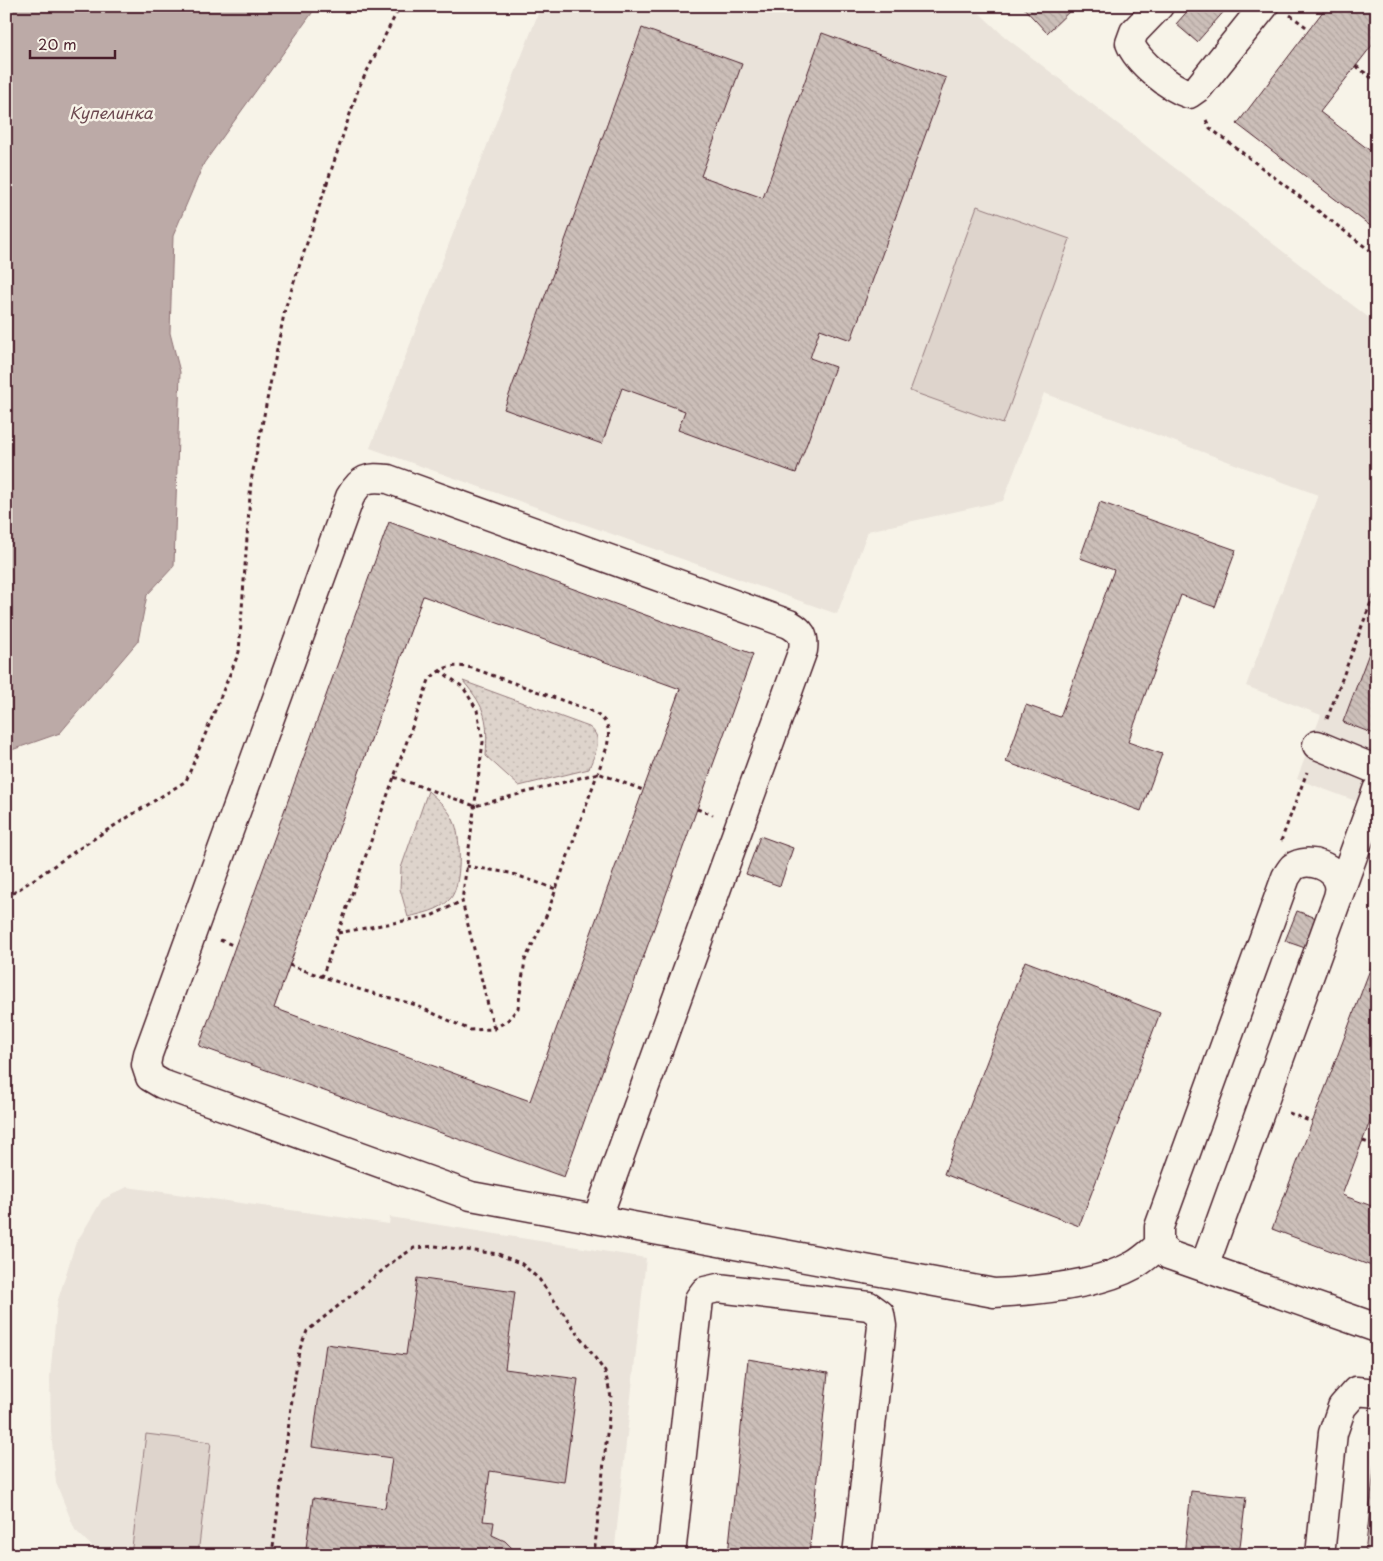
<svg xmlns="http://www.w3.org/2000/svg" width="1383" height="1561" viewBox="0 0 1383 1561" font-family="'Playpen Sans',sans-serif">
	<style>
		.built { fill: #eae3da }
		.grass { fill: url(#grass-dots); stroke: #947a7c }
		.pitch { fill: #ded4cc; stroke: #947a7c }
		.water { fill: #bcaaa7; stroke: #8e7275 }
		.building { fill: url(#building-back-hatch); stroke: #4a1f2b; fill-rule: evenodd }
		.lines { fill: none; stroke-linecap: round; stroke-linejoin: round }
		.minor-casing { stroke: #4a1f2b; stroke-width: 31 }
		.path { stroke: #4a1f2b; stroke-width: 3; stroke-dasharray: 4 4; stroke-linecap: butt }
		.minor { stroke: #f7f3e8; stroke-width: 28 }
		.labels { text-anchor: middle; stroke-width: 5; stroke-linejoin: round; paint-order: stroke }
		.water-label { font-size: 16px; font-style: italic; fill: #6c4950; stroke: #f7f3e8 }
	</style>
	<defs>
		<pattern id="grass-dots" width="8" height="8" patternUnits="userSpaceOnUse" patternTransform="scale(1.25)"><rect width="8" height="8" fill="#ded4cc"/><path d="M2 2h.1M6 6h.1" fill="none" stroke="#c0b6af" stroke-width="1.8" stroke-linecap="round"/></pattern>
		<pattern id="building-back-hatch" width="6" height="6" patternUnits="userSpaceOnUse" patternTransform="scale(1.25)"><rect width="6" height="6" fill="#ccbfb9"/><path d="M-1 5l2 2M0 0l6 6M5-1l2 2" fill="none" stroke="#b1a49f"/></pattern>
	</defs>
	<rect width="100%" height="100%" fill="#f7f3e8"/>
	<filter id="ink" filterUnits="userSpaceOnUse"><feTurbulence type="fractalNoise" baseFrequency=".02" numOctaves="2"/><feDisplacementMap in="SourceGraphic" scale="10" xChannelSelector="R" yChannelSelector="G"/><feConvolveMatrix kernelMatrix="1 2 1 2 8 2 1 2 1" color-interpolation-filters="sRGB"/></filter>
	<g filter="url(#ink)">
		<!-- built -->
		<path class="built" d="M541 6H972L1005 37 1377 324V760L1361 803 1297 779 1321 715 1246 686 1318 495 1044 393 1003 501 868 531 837 614 370 448Z
			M127 1187 389 1224 390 1217 646 1258 614 1555H101L75 1530 56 1483 51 1432 50 1377 57 1303 75 1245 102 1200Z"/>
		<!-- grass -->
		<path class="grass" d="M463 681 589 727C605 738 594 754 589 769L519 786 486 756C488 720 487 709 463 681Z
			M428 791C439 801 450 810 455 824 461 840 462 886 450 899 439 911 423 913 408 917L400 889 401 868Z"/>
		<!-- pitch -->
		<path class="pitch" d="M977 206 1070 239 1003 424 910 391Z
			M146 1434 211 1442 198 1555H131Z"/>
		<!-- water -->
		<path class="water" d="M6 6H317L204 163 173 236 170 333 180 372 174 566 147 595 138 641 60 733 6 752Z"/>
		<!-- building -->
		<path class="building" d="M1022 6H1075L1047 33Z
			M1192 6H1224L1227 8 1197 42 1176 24Z
			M1327 6H1377V39L1320 112 1377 156V231L1237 124Z
			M642 28 742 64 701 176 763 198 822 33 946 78 851 340 820 329 810 358 835 367 796 473 678 430 685 411 622 388 602 444 504 409Z
			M1100 502 1236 550 1215 607 1181 595 1128 742 1162 754 1141 811 1006 762 1026 705 1060 717 1114 570 1080 558Z
			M389 522 753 654 564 1177 199 1046ZM423 596 680 689 530 1101 274 1008Z
			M1377 632V735L1343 722Z
			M760 836 793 848 780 886 746 874Z
			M1297 911 1319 919 1308 949 1285 941Z
			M1377 951V1103L1342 1195 1377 1208V1268L1272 1229Z
			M1025 961 1160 1013 1079 1226 944 1174Z
			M417 1278 515 1292 505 1369 578 1379 564 1482 490 1471 483 1521 494 1522 492 1535 505 1541 519 1555H305L313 1498 385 1508 392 1458 312 1447 326 1344 406 1355Z
			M748 1359 828 1373 809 1555H728Z
			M1376 1449 1377 1555H1365Z
			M1191 1491 1246 1497 1239 1555H1184Z"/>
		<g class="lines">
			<defs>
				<path id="minor" d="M1159 6 1134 32 1130 43C1137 62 1170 88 1189 94L1199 87 1264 6
					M1317 745 1377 770
					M1338 897 1377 790
					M597 1219 803 650C805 636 801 631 789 624L388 479C367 477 361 478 350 497L148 1054 146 1065 150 1077 162 1084 471 1196 994 1293C1034 1291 1098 1285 1134 1265 1143 1260 1151 1252 1159 1246
					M1204 1267 1338 897C1339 893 1340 888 1339 885 1337 867 1308 856 1293 867 1291 869 1288 874 1286 877L1159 1227V1246L1169 1255 1377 1328
					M671 1555 699 1299 705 1291 718 1288 869 1306 880 1314 882 1326 857 1555
					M1320 1555 1333 1433 1342 1407 1356 1391 1377 1393"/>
			</defs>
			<!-- minor casing -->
			<use href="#minor" class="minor-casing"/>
			<!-- path -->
			<path class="path" d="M1290 15 1309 29
				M1356 66 1377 82
				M1377 104 1374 115 1377 119
				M1206 120 1210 128 1377 256
				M439 670 463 687 477 710 483 742 462 901 494 1029
				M1327 719 1377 586
				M394 777 475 806 598 773 643 790
				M697 809 713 815
				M1281 841 1307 772
				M466 866 510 873 556 889
				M6 898 101 834 186 781 239 652 251 481 285 309 359 87 400 6
				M338 933 431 916 462 901
				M220 940 235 946
				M289 965 361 990 413 1004 470 1030 494 1029 508 1020 518 1008 525 960 547 914 607 747C611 726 608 720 589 710L472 668C453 664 442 666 429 680L322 977
				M1289 1113 1312 1122
				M1363 1141 1377 1146
				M272 1555 295 1376 299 1351 307 1331 394 1261 414 1248 435 1246 498 1254 522 1264 539 1279 605 1372 611 1397 594 1555"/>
			<!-- minor -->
			<use href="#minor" class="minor"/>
		</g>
	</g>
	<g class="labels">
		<!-- water labels -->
		<g class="water-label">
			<text x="111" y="119">Купелинка</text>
		</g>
	</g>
	<!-- margin -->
	<rect width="1383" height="1561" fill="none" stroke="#f7f3e8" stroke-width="25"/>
	<rect x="12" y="12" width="1358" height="1536" fill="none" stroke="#4a1f2b" stroke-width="2" filter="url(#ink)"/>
	<!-- scale -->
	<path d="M30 50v8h85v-8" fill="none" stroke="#4a1f2b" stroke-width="2.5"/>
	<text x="38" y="50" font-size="15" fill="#4a1f2b" stroke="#f7f3e8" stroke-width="4" paint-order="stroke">20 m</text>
</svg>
